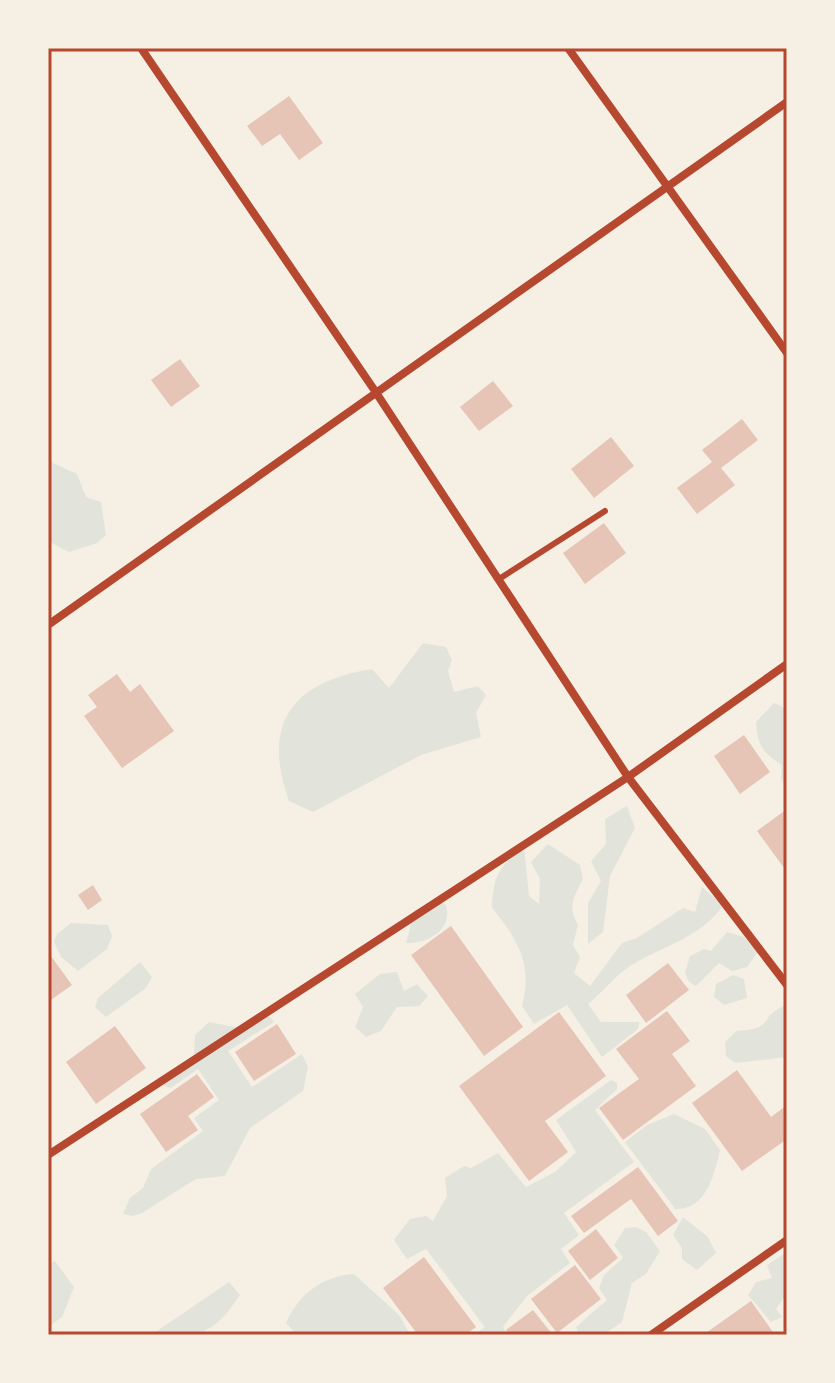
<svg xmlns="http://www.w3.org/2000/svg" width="835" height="1383" viewBox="0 0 835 1383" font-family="Georgia,serif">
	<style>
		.green { fill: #e2e4dc }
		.building { fill: #e6c5b7 }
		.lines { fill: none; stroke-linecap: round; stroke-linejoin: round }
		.service { stroke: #b5482f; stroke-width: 6 }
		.minor { stroke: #b5482f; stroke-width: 8 }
		.neatline { fill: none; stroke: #b5482f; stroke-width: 3 }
	</style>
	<rect width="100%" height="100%" fill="#f6efe4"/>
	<!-- green -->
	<path class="green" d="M48 455 53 463 77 474 86 497 101 502 106 535 97 543 69 552 48 541Z
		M423 643 446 647 452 660 448 671 454 692 478 686 486 695 476 713 481 737 421 755 313 812 289 801C261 723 292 682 372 669L389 688Z
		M774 703 783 707 787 719V791L781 778 782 765C763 753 757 745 756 722Z
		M627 806 635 828 610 876 603 932 588 944V903L601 881 591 861 606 844 605 819Z
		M548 844 580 865 583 879C574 896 567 908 578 925L573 945 580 957 574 973 590 986 622 943 637 938 683 908 695 912 702 887 723 905C704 935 665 946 635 963 618 972 603 992 588 1004L601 1022H639L638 1029 602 1057 567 1005 534 1024 522 1006C533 965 518 940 492 908 493 876 499 866 524 847L529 896 539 904 540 879 531 862Z
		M440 902 446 905C453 929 429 944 406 943L415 910Z
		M71 923 108 925 112 936 107 949 78 971 61 957 54 942 57 934Z
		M727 932 744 937 758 952 747 967 732 971 719 963 696 986 689 982 685 973 690 956 704 949 711 951Z
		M140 962 152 977 146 988 106 1017 95 1007 98 998Z
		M397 972 404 991 417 984 428 996 419 1006 397 1007 381 1031 366 1037 355 1027 363 1007 355 994 380 974Z
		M733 975 744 979 747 998 724 1005 714 997 716 984Z
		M787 1005V1057L735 1063 726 1056 725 1042 736 1031C778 1029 756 1016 787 1005Z
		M267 1013 274 1022 228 1051 252 1087 302 1054 308 1067 303 1091 250 1128 225 1176 196 1179 142 1213 133 1216 123 1214 130 1198 143 1188 151 1169 203 1131 194 1118 219 1100 198 1069 171 1088 162 1085 194 1056 195 1035 209 1022 240 1028Z
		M611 1080 617 1083V1089L595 1110 634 1162 564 1213 579 1235 561 1249 570 1263 527 1296 503 1327 507 1335H474L485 1327 426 1249 407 1259 394 1240 410 1219 426 1216 433 1221 447 1196 445 1178 464 1166 471 1168 498 1153 526 1187 555 1172 576 1152 556 1120Z
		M674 1114 705 1129 720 1150C714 1176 706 1210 675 1209L625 1142 647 1125Z
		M683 1217 708 1237 716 1253 697 1270 682 1259V1248L673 1235Z
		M636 1227 646 1232 660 1251 646 1274 632 1283 622 1322 603 1335H580L576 1327 607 1300 599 1288 604 1275 623 1258 614 1245 625 1228Z
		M787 1252V1293L776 1309 782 1317 771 1322 748 1295 756 1282 772 1278 767 1265Z
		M55 1261 74 1287 62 1317 48 1327V1264Z
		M354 1274 400 1316 410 1335H297L286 1323C299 1294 322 1276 354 1274Z
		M229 1282 240 1295C211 1338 200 1335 151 1335Z"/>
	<!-- building -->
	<path class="building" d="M289 96 323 143 299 160 280 134 262 146 247 126Z
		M180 359 200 386 171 407 151 380Z
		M493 381 513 406 479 431 460 407Z
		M742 419 758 440 721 468 735 485 697 514 677 488 712 462 702 450Z
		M611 437 634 466 594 498 571 469Z
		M604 523 626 553 585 584 563 553Z
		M117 674 130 692 140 684 174 731 122 768 84 716 97 707 88 695Z
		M744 735 770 772 740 794 714 756Z
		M787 809V872L757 831Z
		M93 885 102 900 88 910 78 895Z
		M451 926 523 1027 484 1056 411 955Z
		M48 952 72 985 48 1002Z
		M668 963 689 990 646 1023 626 995Z
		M667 1011 690 1041 672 1054 696 1086 623 1140 599 1108 639 1079 616 1049Z
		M559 1012 606 1076 545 1121 568 1152 529 1181 459 1086Z
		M277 1024 296 1054 254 1081 235 1052Z
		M115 1026 146 1068 96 1104 66 1062Z
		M737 1070 771 1117 787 1105V1139L742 1171 692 1103Z
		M197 1074 214 1097 188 1116 198 1130 166 1152 140 1114Z
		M638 1167 678 1221 658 1236 631 1199 584 1233 571 1216Z
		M596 1229 618 1258 590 1280 568 1251Z
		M424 1257 476 1327 465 1335H418L383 1288Z
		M575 1265 601 1299 557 1333 531 1299Z
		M751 1301 775 1335H703Z
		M533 1310 553 1335H510L506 1330Z"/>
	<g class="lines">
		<!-- service -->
		<path class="service" d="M499 579 605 511"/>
		<!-- minor -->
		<path class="minor" d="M141 48 375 391 628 777 787 985
			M568 48 787 353
			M48 625 787 102
			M48 1155 628 777 787 664
			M651 1335 787 1240"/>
	</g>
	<!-- border -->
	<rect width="835" height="1383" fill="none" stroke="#f6efe4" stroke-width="100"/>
	<rect x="50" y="50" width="735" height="1283" class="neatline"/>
</svg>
